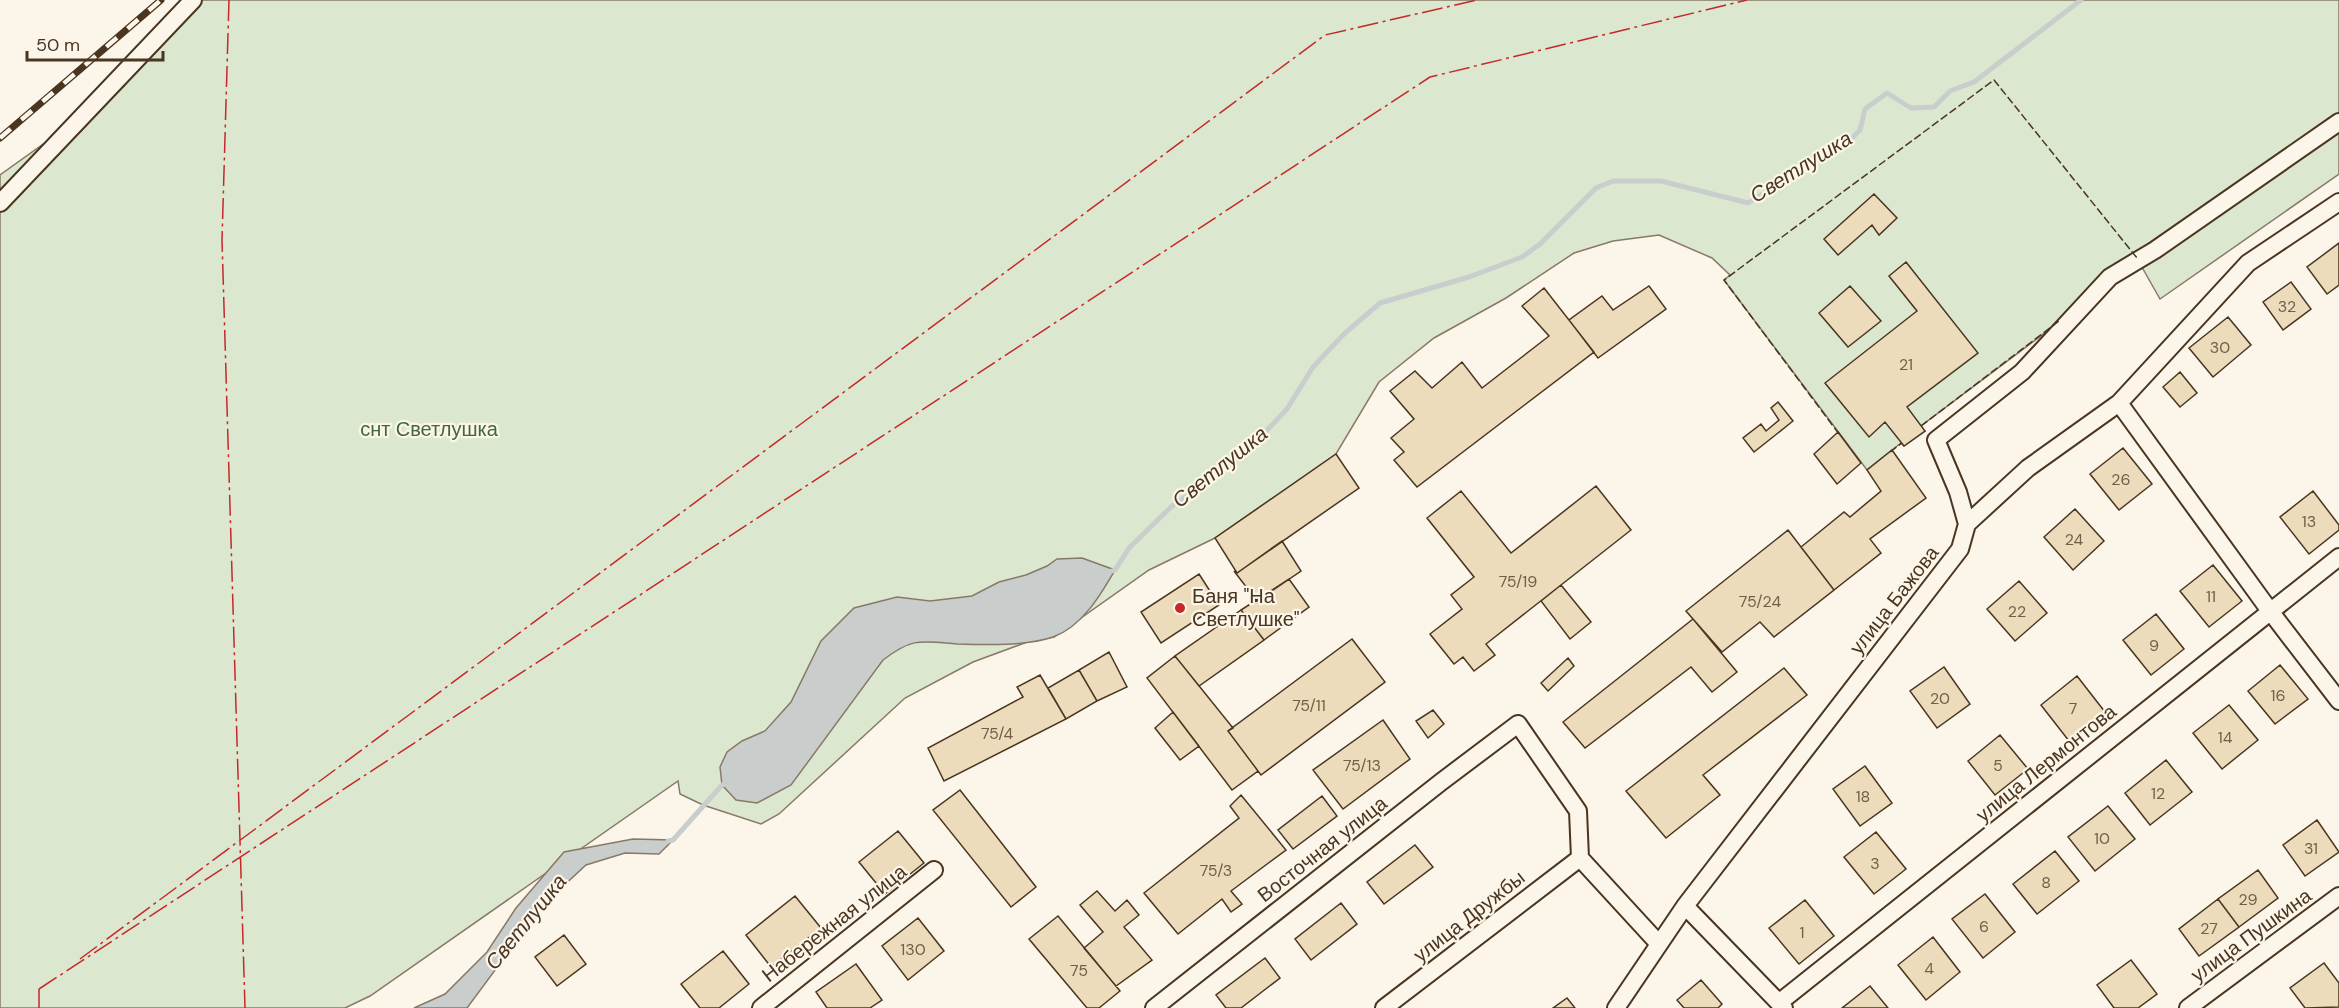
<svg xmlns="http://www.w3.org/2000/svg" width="2339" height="1008" viewBox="0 0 2339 1008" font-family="'DM Sans',sans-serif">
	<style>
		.green { fill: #dce7d0; stroke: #887966; stroke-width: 1.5 }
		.water { fill: #c9cecd; stroke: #887966; stroke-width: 1.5 }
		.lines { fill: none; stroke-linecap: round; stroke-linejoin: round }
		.stream { stroke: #c9cecd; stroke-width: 5 }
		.building { fill: #ecdcbc; stroke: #4a3520; stroke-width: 1.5 }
		.street-casing { stroke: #4a3520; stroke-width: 20 }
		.street { stroke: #fbf6e9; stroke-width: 16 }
		.rail-casing { stroke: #4a3520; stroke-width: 7 }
		.rail { stroke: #fbf6e9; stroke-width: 4.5; stroke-dasharray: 14; stroke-linecap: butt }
		.fence { stroke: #4a3520; stroke-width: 1.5; stroke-dasharray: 8 3; stroke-linecap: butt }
		.power { stroke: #c62828; stroke-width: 1.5; stroke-dasharray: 21 4.5 3 4.5; stroke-linecap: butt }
		.poi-dot { fill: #c62828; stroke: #fbf6e9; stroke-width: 2 }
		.labels { text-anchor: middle; stroke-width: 4.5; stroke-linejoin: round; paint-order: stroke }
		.number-label { font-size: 16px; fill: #725f47 }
		.park-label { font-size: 20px; fill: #436837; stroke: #fbf6e9 }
		.poi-label { font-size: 20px; fill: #4a3520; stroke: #fbf6e9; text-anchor: start }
		.street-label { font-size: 20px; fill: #4a3520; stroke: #fbf6e9 }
		.water-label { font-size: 21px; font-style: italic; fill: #4a3520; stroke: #fbf6e9 }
	</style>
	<rect width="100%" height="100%" fill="#fbf6e9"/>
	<!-- green -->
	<path class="green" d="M196 0H2339V174L2160 299 2139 262 1921 426 1925 431 1904 446 1901 443 1867 470 1724 280 1730 275 1712 258 1659 235 1613 241 1574 253 1506 298 1434 338 1379 382 1336 454 1215 538 1149 570 1054 637 1030 641 973 662 905 698 779 814 761 824 703 805 680 794 678 781 370 996 345 1008H0V175L123 87Z"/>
	<!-- water -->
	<path class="water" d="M1082 558 1115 570C1101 594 1082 627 1053 637 1027 646 985 645 957 644 921 641 913 637 883 660L791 785 757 803 736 800 722 785 720 767 727 752 742 741 765 731 791 702 821 641 854 608 897 597 930 601 972 596 999 582 1026 575 1047 566 1057 559Z
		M633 839 673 840 659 854 625 853 586 865 544 904 467 1008H414L445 994 487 952 516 908 564 852Z"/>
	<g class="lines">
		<!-- stream -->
		<path class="stream" d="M1109 572 1115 570 1129 548 1172 506 1219 474 1255 443 1287 409 1313 367 1344 334 1380 303 1469 277 1522 257 1540 244 1596 188 1613 181H1661L1748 203 1851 139 1860 130 1865 109 1887 93 1911 108 1934 107 1950 91 1974 82 2081 0
			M668 841 673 840 722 785 729 782"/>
	</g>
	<!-- building -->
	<path class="building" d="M1874 194 1897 218 1879 235 1872 225 1838 255 1824 239Z
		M2339 243V285L2327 294 2307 267Z
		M1906 262 1978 353 1907 407 1925 431 1904 446 1885 422 1869 437 1825 383 1917 311 1889 276Z
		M2291 282 2311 309 2283 330 2263 302Z
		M1649 286 1666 309 1598 358 1569 320 1602 296 1613 310Z
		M1850 286 1881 321 1848 347 1819 313Z
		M1544 288 1594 352 1417 487 1394 460 1404 452 1391 438 1414 419 1390 391 1415 371 1432 388 1462 362 1482 388 1549 336 1522 306Z
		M2228 317 2251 345 2213 377 2189 348Z
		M2180 372 2197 393 2180 407 2163 387Z
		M1778 402 1793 421 1754 452 1743 438 1761 424 1766 431 1779 420 1771 408Z
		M1838 432 1861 463 1837 484 1814 454Z
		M2123 448 2152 484 2119 510 2090 474Z
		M1892 450 1926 498 1870 539 1881 553 1834 590 1801 547 1844 512 1850 517 1881 491 1867 470Z
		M1336 454 1359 488 1237 573 1215 538Z
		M1596 486 1631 530 1486 644 1495 655 1474 671 1463 657 1454 664 1430 634 1462 609 1451 595 1474 577 1427 518 1461 491 1511 553Z
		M2313 491 2339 525V530L2309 554 2280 517Z
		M2075 509 2104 541 2073 570 2044 537Z
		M1788 530 1834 590 1774 637 1760 622 1722 652 1686 611Z
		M1282 541 1301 571 1257 601 1234 571 1237 573Z
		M2213 565 2242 601 2209 627 2180 591Z
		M1199 574 1219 605 1161 643 1141 612Z
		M1289 579 1309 607 1264 640 1241 610Z
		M2019 581 2047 613 2015 641 1987 609Z
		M1561 585 1591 622 1570 639 1541 601Z
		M1241 610 1264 640 1199 686 1175 656Z
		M2156 614 2184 649 2151 675 2123 640Z
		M1693 619 1737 672 1712 692 1691 667 1585 748 1563 722Z
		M1352 639 1385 682 1261 775 1228 731Z
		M1109 652 1127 687 1097 701 1079 670Z
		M1175 656 1233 728 1228 731 1258 771 1232 790 1147 678Z
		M1568 658 1574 666 1548 691 1541 683Z
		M2280 665 2308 699 2275 724 2248 691Z
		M1944 667 1970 704 1937 728 1910 691Z
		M1784 668 1807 695 1703 775 1720 795 1666 838 1626 791Z
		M1079 670 1097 701 1066 719 1048 688Z
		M1040 675 1066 719 944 781 928 748 1023 697 1017 687Z
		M2077 676 2105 712 2069 741 2041 705Z
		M2229 705 2258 740 2222 769 2193 733Z
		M1433 710 1444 724 1428 738 1416 721Z
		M1173 712 1199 746 1180 760 1155 728Z
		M1383 720 1410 759 1343 809 1313 770Z
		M2000 735 2028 769 1995 795 1968 761Z
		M2166 760 2192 792 2150 825 2125 793Z
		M1865 766 1892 803 1860 826 1833 789Z
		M960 790 1036 887 1011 907 933 810Z
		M1241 795 1286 850 1231 891 1242 904 1231 912 1222 899 1178 934 1144 893 1239 818 1230 806Z
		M1322 796 1337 816 1293 849 1278 830Z
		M2108 806 2135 839 2095 871 2068 837Z
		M2317 820 2339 852 2305 876 2283 845Z
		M898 831 924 863 885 894 859 862Z
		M1876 832 1906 869 1874 894 1844 857Z
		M1415 845 1433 867 1384 904 1367 882Z
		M2055 851 2079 881 2037 914 2013 884Z
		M2258 870 2278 898 2239 927 2218 899Z
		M1097 891 1115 911 1127 900 1139 915 1124 927 1152 960 1116 986 1084 948 1103 932 1080 905Z
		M1985 894 2015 932 1983 958 1952 919Z
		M795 896 821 928 771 967 746 935Z
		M2218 899 2239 927 2199 956 2179 929Z
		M1805 900 1834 936 1799 964 1769 928Z
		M1341 903 1357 924 1311 960 1295 939Z
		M1058 916 1120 991 1099 1008H1087L1029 939Z
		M918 918 944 951 908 980 882 946Z
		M564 935 586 964 557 986 535 957Z
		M1933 937 1960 972 1926 1000 1898 965Z
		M723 951 749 984 719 1008H700L681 984Z
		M1265 958 1280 978 1241 1008H1226L1216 995Z
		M2131 960 2157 994 2138 1008H2114L2097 985Z
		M2324 963 2339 983V1007L2305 1008 2290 988Z
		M856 964 882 1000 870 1008H827L816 992Z
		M1701 980 1722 1004 1718 1008H1684L1677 1000Z
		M1870 986 1888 1008H1842Z
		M1567 998 1575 1008H1553Z"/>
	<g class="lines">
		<defs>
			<path id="street" d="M0 203 193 0
				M2119 403 2270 611 2339 701
				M1967 524 1958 492 1936 440 2022 372 2110 277 2155 250 2339 122
				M1685 906 1784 1008
				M1780 1002 2339 557
				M761 1008 934 870
				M1154 1008 1441 782 1518 724 1578 811 1580 858 1659 944
				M1384 1008 1580 858
				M1616 1008 1685 906 1960 549 1967 524 2028 468 2119 403 2248 263 2339 202
				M2188 1008 2339 896"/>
		</defs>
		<!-- street casing -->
		<use href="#street" class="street-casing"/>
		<!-- street -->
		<use href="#street" class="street"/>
		<defs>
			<path id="rail" d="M0 138 161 0"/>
		</defs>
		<!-- rail casing -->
		<use href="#rail" class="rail-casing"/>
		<!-- rail -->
		<use href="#rail" class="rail"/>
		<!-- fence -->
		<path class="fence" d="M1921 426 2059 321
			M1839 434 1724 280 1994 80 2137 258
			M1890 452 1902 443"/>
		<!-- power -->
		<path class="power" d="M229 0 222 240 245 1008
			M80 959 1325 35 1477 0
			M39 989 1430 77 1747 0
			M39 1008V989"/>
	</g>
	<!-- markers -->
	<circle class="poi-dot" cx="1180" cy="608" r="6"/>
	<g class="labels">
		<!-- number labels -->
		<g class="number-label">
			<text x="2287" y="312">32</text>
			<text x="2220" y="353">30</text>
			<text x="1906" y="370">21</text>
			<text x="2121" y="485">26</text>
			<text x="2309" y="527">13</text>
			<text x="2074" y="545">24</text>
			<text x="1518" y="587">75/19</text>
			<text x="2211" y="602">11</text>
			<text x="1760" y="607">75/24</text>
			<text x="2017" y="617">22</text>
			<text x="2154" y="651">9</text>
			<text x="2278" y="701">16</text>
			<text x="1940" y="704">20</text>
			<text x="1309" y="711">75/11</text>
			<text x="2073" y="714">7</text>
			<text x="997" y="739">75/4</text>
			<text x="2225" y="743">14</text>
			<text x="1362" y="771">75/13</text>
			<text x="1998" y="771">5</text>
			<text x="2158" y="799">12</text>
			<text x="1863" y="802">18</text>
			<text x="2102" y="844">10</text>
			<text x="2311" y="854">31</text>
			<text x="1875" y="869">3</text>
			<text x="1216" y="876">75/3</text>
			<text x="2046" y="888">8</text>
			<text x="2248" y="905">29</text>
			<text x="1984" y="932">6</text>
			<text x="2209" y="934">27</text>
			<text x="1802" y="938">1</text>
			<text x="913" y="955">130</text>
			<text x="1929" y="974">4</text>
			<text x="1079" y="976">75</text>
		</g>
		<!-- park labels -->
		<g class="park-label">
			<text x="429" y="436">снт Светлушка</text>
		</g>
		<!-- poi labels -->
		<g class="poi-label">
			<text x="1192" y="603">Баня "На<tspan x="1192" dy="23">Светлушке"</tspan></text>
		</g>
		<!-- street labels -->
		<g class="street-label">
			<text transform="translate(1894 600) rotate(-52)" y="7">улица Бажова</text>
			<text transform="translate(2046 763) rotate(-39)" y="7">улица Лермонтова</text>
			<text transform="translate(1322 849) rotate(-38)" y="7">Восточная улица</text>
			<text transform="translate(1469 916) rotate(-38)" y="7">улица Дружбы</text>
			<text transform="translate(834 923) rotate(-38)" y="7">Набережная улица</text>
			<text transform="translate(2251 935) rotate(-36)" y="7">улица Пушкина</text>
		</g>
		<!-- water labels -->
		<g class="water-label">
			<text transform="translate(1801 167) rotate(-32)" y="7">Светлушка</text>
			<text transform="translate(1220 467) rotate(-39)" y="7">Светлушка</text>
			<text transform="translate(526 922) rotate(-51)" y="7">Светлушка</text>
		</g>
	</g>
	<!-- scale -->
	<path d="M27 51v9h136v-9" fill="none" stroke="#4a3520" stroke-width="3"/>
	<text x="36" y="51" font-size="18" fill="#4a3520" stroke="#fbf6e9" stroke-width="4.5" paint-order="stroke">50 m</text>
</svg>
